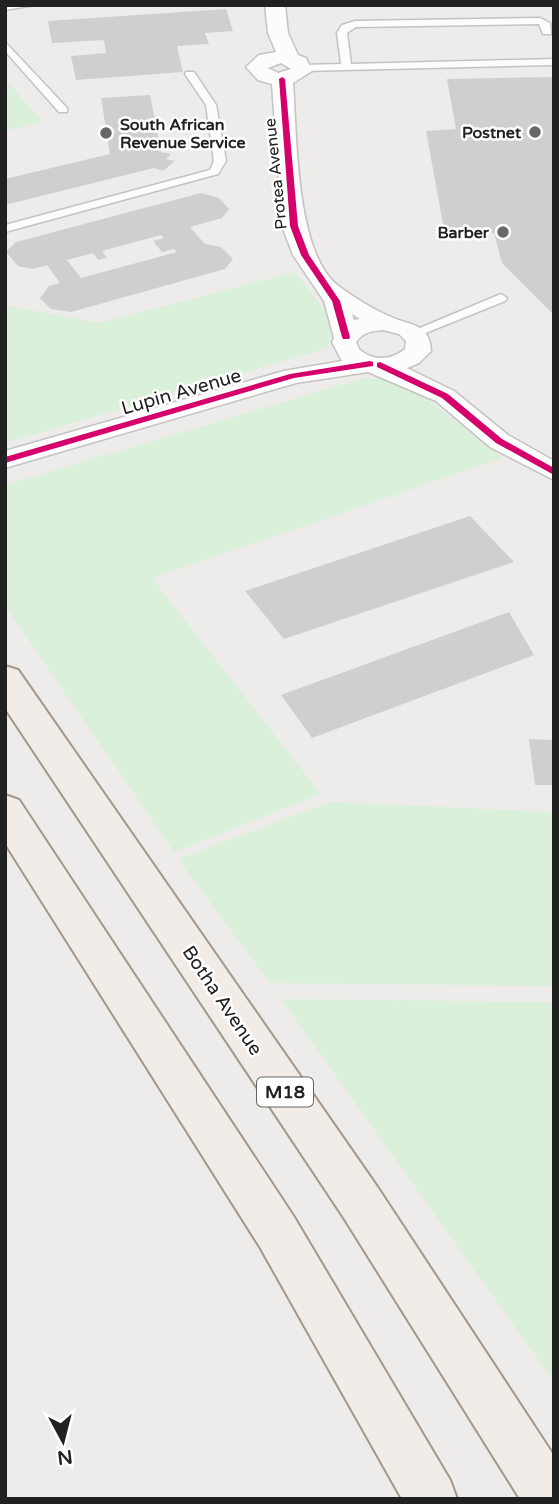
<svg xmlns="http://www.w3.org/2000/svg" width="559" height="1504" viewBox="0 0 559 1504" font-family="'Varela Round',sans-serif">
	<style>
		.park { fill: #dbf0da }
		.building { fill: #d1cfcd; fill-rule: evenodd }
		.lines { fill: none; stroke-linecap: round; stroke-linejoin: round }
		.lane-casing { stroke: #c4c3c2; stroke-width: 3 }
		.street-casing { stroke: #c4c3c2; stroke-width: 3 }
		.primary-casing { stroke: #a29889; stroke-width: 4 }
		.lane { fill: #fcfcfc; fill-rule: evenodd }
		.street { fill: #fcfcfc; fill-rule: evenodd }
		.primary { fill: #f1ece7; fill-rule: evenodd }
		.cycleway-casing { stroke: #fff; stroke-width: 5 }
		.cycleway { fill: #d6006c; fill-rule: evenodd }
		.poi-dot { fill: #696867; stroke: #fff; stroke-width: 2.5 }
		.labels { text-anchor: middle; stroke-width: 5; stroke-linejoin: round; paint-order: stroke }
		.far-poi-label { font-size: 16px; font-weight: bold; fill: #212121; stroke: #fff; text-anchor: end }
		.far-street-label { font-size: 16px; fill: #212121; stroke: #fff }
		.shield { fill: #fff; stroke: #646464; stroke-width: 2 }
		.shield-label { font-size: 18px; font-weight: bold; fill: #212121 }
		.street-label { font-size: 19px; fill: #212121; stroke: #fff }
	</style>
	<rect width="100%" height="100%" fill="#eeecea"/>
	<!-- park -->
	<path class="park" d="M5 79 43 122 5 131Z
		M295 272 334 322 328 348 5 443V305L99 323Z
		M364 378 402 380 503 458 152 578 321 794 174 852 5 606V485Z
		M330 802 554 812V986L270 983 178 859Z
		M281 999 554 1002V1382Z"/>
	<!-- building -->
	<path class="building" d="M226 9 233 31 205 33 209 44 177 46 183 72 76 80 71 56 106 53 104 40 52 43 48 21Z
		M554 77V315L502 263 494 233 445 235 426 131 456 129 447 79Z
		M150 95 161 152 171 154 166 159 175 161 163 171 154 168 5 205V179L110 154 101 98Z
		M201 193 219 198 229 209 222 218 190 227 205 244 221 247 233 259 225 269 71 312 51 309 40 298 49 286 60 283 47 265 33 269 18 266 6 252 16 242ZM161 235 164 238 153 241 162 252 174 249 177 252 81 278 67 260 93 253 98 260 107 258 102 251Z
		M470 516 514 562 284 639 245 591Z
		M509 612 534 655 312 738 281 695Z
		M529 739 554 740V785H535Z"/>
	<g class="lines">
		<defs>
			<path id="lane" d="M5 5H35L5 10Z
				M540 18 550 23 551 34H543L539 24 356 27 347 33 351 64 554 59V65L303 71 298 68 303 65 341 64 337 33 342 25 355 21Z
				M5 42 67 108V112H59L5 51Z
				M186 72H194L216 105 226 161 218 174 5 232V225L210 170 214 161 206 105 185 74Z
				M501 294 507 298 505 301 418 336 414 337 408 333Z"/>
			<path id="street" d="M265 5H285L288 33 298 55 306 58 312 71 293 83C297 135 295 248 336 284 350 295 374 310 391 317 411 326 430 323 431 351L419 363 407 368 454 391 508 435 554 461V480L490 447 436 401 368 372 296 383 5 468V451L284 371 342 361 332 342 334 338 324 301 293 255 282 226 272 84 258 80 246 67 259 55 276 52 268 33ZM281 63 291 69 278 73 268 68ZM352 314 360 319 354 320ZM383 330 399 334 406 341 405 349C392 360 373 362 359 349L356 342C363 332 372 331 383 330Z"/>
			<path id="primary" d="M5 666 18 670 378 1188 554 1456V1499H520L344 1218 5 708Z
				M5 795 19 800 294 1217 450 1480 457 1499H402L260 1247 5 843Z"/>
		</defs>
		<!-- lane casing -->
		<use href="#lane" class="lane-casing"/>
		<!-- street casing -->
		<use href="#street" class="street-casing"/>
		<!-- primary casing -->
		<use href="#primary" class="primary-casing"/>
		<!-- lane -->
		<use href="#lane" class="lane"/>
		<!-- street -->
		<use href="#street" class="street"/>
		<!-- primary -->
		<use href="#primary" class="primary"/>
		<defs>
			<path id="cycleway" d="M282 77 285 79 298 226 309 255 340 301 350 337 349 339H343L342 337 332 301 301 255 290 226 279 79Z
				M370 361 373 362V366L294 378 5 463V457L290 374Z
				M380 362 448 394 502 439 554 468V475L496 443 442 398 377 367V363Z"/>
		</defs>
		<!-- cycleway casing -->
		<use href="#cycleway" class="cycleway-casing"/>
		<!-- cycleway -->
		<use href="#cycleway" class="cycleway"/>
	</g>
	<!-- markers -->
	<g class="poi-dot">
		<circle cx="535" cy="132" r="7"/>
		<circle cx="106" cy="133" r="7"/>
		<circle cx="503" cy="232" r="7"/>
	</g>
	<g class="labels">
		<!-- far-poi labels -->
		<g class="far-poi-label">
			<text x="120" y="130" text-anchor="start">South African<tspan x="120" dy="18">Revenue Service</tspan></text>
			<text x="521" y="138">Postnet</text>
			<text x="489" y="238">Barber</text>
		</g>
		<!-- far-street labels -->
		<g class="far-street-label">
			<text transform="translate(275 174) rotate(-96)" y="6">Protea Avenue</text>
		</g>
		<!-- shield labels -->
		<rect class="shield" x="257" y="1077.5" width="56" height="29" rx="5"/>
		<g class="shield-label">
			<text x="285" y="1098">M18</text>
		</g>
		<!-- street labels -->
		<g class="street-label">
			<text transform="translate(181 391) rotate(-16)" y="7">Lupin Avenue</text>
			<text transform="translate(223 1000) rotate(56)" y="7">Botha Avenue</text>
		</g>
	</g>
	<!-- border -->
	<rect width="559" height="1504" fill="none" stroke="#212121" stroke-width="14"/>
	<!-- north arrow -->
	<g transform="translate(63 1441) rotate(173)" stroke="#ffffff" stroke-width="5" paint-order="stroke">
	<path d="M0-5L12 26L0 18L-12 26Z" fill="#212121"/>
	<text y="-10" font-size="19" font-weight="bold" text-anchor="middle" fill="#212121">N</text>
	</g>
</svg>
